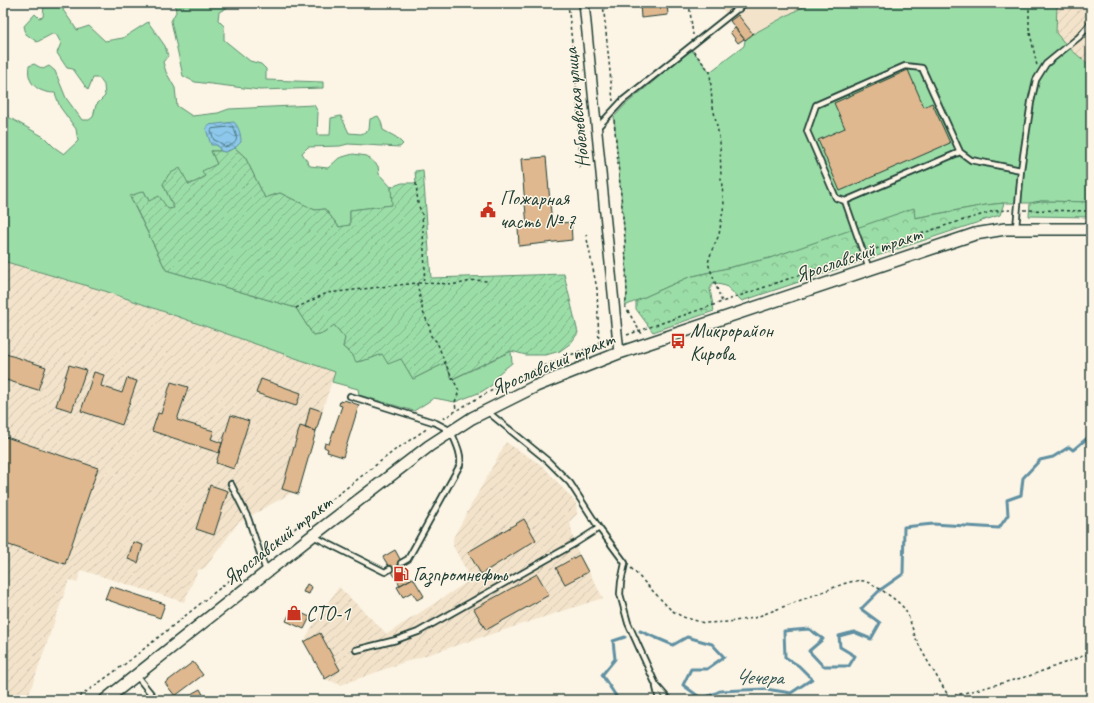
<svg xmlns="http://www.w3.org/2000/svg" width="1094" height="703" viewBox="0 0 1094 703" font-family="Caveat,sans-serif">
	<style>
		.built { fill: #f3e3cb }
		.industrial { fill: url(#industrial-furrows) }
		.green { fill: #9bdda7; stroke: #5d8d6e }
		.forest { fill: url(#forest-crowns); stroke: #5d8d6e }
		.garden { fill: url(#garden-furrows); stroke: #5d8d6e }
		.water { fill: url(#water-waves); stroke: #6190a2 }
		.lines { fill: none; stroke-linecap: round; stroke-linejoin: round }
		.shore { stroke: #4b757e; stroke-width: 1 }
		.stream { stroke: #6190a2; stroke-width: 3 }
		.building { fill: #dfb88f; stroke: #1f3d34 }
		.service-casing { stroke: #1f3d34; stroke-width: 8 }
		.minor-casing { stroke: #1f3d34; stroke-width: 12 }
		.tertiary-casing { stroke: #1f3d34; stroke-width: 14 }
		.path { stroke: #1f3d34; stroke-width: 1.5; stroke-dasharray: 3 3; stroke-linecap: butt }
		.service { stroke: #fcf5e5; stroke-width: 4.5 }
		.minor { stroke: #fcf5e5; stroke-width: 9 }
		.tertiary { stroke: #fcf5e5; stroke-width: 11 }
		.labels { text-anchor: middle; stroke-width: 3; stroke-linejoin: round; paint-order: stroke }
		.street-label { font-size: 20px; fill: #1f3d34; stroke: #fcf5e5 }
		.poi-label { font-size: 20px; fill: #1f3d34; stroke: #fcf5e5; text-anchor: start }
		.water-label { font-size: 21px; font-style: italic; fill: #355959; stroke: #fcf5e5 }
	</style>
	<defs>
		<pattern id="industrial-furrows" width="10" height="10" patternUnits="userSpaceOnUse"><rect width="10" height="10" fill="#f3e3cb"/><path d="M-1 1l2-2M0 10L10 0M9 11l2-2" fill="none" stroke="#d0c4af"/></pattern>
		<pattern id="forest-crowns" width="20" height="18" patternUnits="userSpaceOnUse"><rect width="20" height="18" fill="#9bdda7"/><path d="M2 6a3 3 0 1 1 6 0M12 15a3 3 0 1 1 6 0" fill="none" stroke="#7eb489"/></pattern>
		<pattern id="garden-furrows" width="10" height="10" patternUnits="userSpaceOnUse"><rect width="10" height="10" fill="#9bdda7"/><path d="M-1 1l2-2M0 10L10 0M9 11l2-2" fill="none" stroke="#7eb489"/></pattern>
		<pattern id="water-waves" width="16" height="10" patternUnits="userSpaceOnUse"><rect width="16" height="10" fill="#8dc8ec"/><path d="M0 5q4-4 8 0t8 0" fill="none" stroke="#73a4c0"/></pattern>
	</defs>
	<rect width="100%" height="100%" fill="#fcf5e5"/>
	<filter id="ink" filterUnits="userSpaceOnUse"><feTurbulence type="fractalNoise" baseFrequency=".025" numOctaves="2"/><feDisplacementMap in="SourceGraphic" scale="8" xChannelSelector="R" yChannelSelector="G"/><feConvolveMatrix kernelMatrix="1 2 1 2 8 2 1 2 1" color-interpolation-filters="sRGB"/></filter>
	<g filter="url(#ink)">
		<!-- built -->
		<path class="built" d="M718 3H810L753 34 745 40Z"/>
		<!-- industrial -->
		<path class="industrial" d="M1057 3H1091V65H1088L1068 47 1056 33Z
			M3 261 108 292 335 372 322 411 298 494 293 492 238 523 205 568 198 570 184 602 81 570 77 583 69 580 27 700H3Z
			M506 442 543 466 576 503 577 514 570 521 574 544 603 598 399 664 341 685 325 679 306 637 322 611 339 587 387 634 467 582 466 570 453 546V538Z"/>
		<!-- green -->
		<path class="green" d="M48 3H67L63 10 77 30 89 26 105 41 123 38 148 22 165 46 168 56 163 62 166 72 175 88 177 106 192 116 218 113 229 109 314 105 318 112 317 135H330L331 118 341 116 349 133 361 134 369 130 370 119 378 116 381 121 383 130 396 137 403 144 400 147 348 144 340 146 308 147 302 153 310 166 328 168 339 158 353 154 367 156 378 166 379 174 391 187 393 205 350 210V225L339 227 325 209 315 210 280 193 265 198 245 157 235 148 241 142 217 145 221 151H211L217 164C197 186 192 185 163 184L174 208 168 210 149 201 144 191 130 197 166 270 296 308 313 335 324 333 334 325 345 338 343 347 352 354 357 362 369 359 382 354 401 358 413 379 445 363 453 379 511 351 512 363 498 374 492 385 481 392 455 402 434 398 414 411 359 395 358 389 332 382 335 372 108 292 3 261V114L44 137 54 147 64 154 78 141 76 129 60 107 55 93C38 93 26 83 29 66L34 64 43 69 49 66 55 71 66 98 82 120H89L93 117 96 105 105 96 104 85 99 78H93L88 90 73 69 67 68 57 53 61 43 56 34H52L37 42 26 34 24 26 35 14 39 18 43 17 44 5Z
			M175 3H236L219 12 218 20 224 26V40L250 61 261 64 266 69V80L323 82V88L260 90 195 82 183 76 171 21 176 12Z
			M810 3H1057L1056 33 1068 47 1088 64 1091 65V202L1041 201 1030 203H1004L986 205 914 218V209L770 258 689 277 625 306 627 294 625 239 614 117 625 105 690 51H693L710 72 744 46 745 40 753 34Z"/>
		<!-- forest -->
		<path class="forest" d="M1041 201 1091 202V217L1029 216 1030 203Z
			M1004 203 1000 215 742 301 726 286 713 283 710 289 714 311 653 332 636 309V301L689 277 770 258 914 208 915 218 986 205Z"/>
		<!-- garden -->
		<path class="garden" d="M235 148 245 157 265 198 280 193 315 210 325 209 339 227 350 225V210L392 205 391 187 402 183H416L415 171 423 170 431 278 564 274 578 333 571 343 560 351 546 355H526L511 351 452 379 445 363 413 379 401 359 388 364 382 354 369 359 356 362 352 354 343 347 345 338 334 325 324 333 313 335 296 308 166 270 130 196 144 191 149 201 159 196 168 209 174 208 163 184 169 174 180 168 189 185 205 177 202 171 217 164 211 151H221L225 152Z"/>
		<!-- water -->
		<path class="water" d="M234 122C239 127 241 135 241 142L235 148 225 152 221 151 217 145H211L206 129 208 125Z"/>
		<g class="lines">
			<!-- shore -->
			<path class="shore" d="M233 127C239 139 238 144 225 147L219 142 214 140 211 131 212 129Z"/>
			<!-- stream -->
			<path class="stream" d="M640 631 673 645 687 637 712 644 724 657 707 669H691L683 685 702 699 720 691 766 689 791 693 812 679 799 666 785 657 784 631 809 629 823 639 809 651 823 666H849L855 656 840 647 839 636 854 632 871 639 880 623 861 609 880 590 903 574 904 527 933 524 999 528 1008 515 1007 500 1021 495 1023 478 1040 460 1053 457 1069 447 1073 450 1091 435
				M615 700 616 696 602 675 615 659 613 641 625 637"/>
		</g>
		<!-- building -->
		<path class="building" d="M640 3H667L668 15 641 18Z
			M738 15 753 34 745 40 730 21Z
			M735 28 744 39 738 43 730 32Z
			M908 70 924 107 932 103 950 143 840 191 818 140 845 128 834 103Z
			M546 157 552 224 571 222 572 240 519 246 518 227 527 226 521 159Z
			M3 353 46 367 38 390 3 379Z
			M69 365 86 370 72 411 56 406Z
			M94 372 104 375 101 386 122 393 127 378 137 381 122 425 81 411Z
			M261 379 301 393 296 406 256 393Z
			M171 382 188 387 177 420 214 431 211 439 222 443 219 453 152 431 158 413 161 414Z
			M344 400 359 405 343 457 327 452 328 449 324 447 325 443 329 444 342 406 339 405 340 401 343 402Z
			M310 407 322 411 316 431 305 428Z
			M231 415 249 421 234 469 216 463Z
			M300 426 316 431 298 494 282 489Z
			M3 436 98 468 65 564 3 543Z
			M210 485 228 491 214 535 196 529Z
			M524 519 536 540 481 574 468 552Z
			M133 542 143 545 138 563 128 559Z
			M395 550 411 579 400 585 383 557Z
			M579 555 588 572 565 584 556 568Z
			M537 574 549 595 486 630 474 609Z
			M413 578 424 596 417 600 412 592 403 597 397 587Z
			M307 584 312 587 309 594 303 592Z
			M110 586 165 604 160 618 105 599Z
			M292 609 310 617 304 629 286 621Z
			M320 633 340 670 325 679 304 642Z
			M193 662 203 675 175 696 165 683Z
			M200 689 206 700H194L191 694Z"/>
		<g class="lines">
			<defs>
				<path id="service" d="M734 3 739 9
					M597 128 622 101 745 3
					M845 201 836 198 807 131 816 105 905 66 922 68 960 152
					M1016 228 1021 170 1031 102 1036 80 1046 64 1079 37 1091 23
					M869 269 845 201 960 152 971 160 1021 170
					M350 396 436 423 451 431C455 442 462 453 460 465L408 559 401 563
					M488 412 548 461 570 483 599 528 625 563 621 582 620 594 628 623 656 685 669 700
					M231 484 248 518 266 571
					M313 536 385 572 390 569
					M356 650 396 640 418 632 574 544 599 528
					M136 675 156 700
					M656 687 659 700"/>
				<path id="minor" d="M584 3 619 353"/>
				<path id="tertiary" d="M105 700 312 536 429 446 472 418 536 386 619 353 975 234 1005 229H1091"/>
			</defs>
			<!-- service casing -->
			<use href="#service" class="service-casing"/>
			<!-- minor casing -->
			<use href="#minor" class="minor-casing"/>
			<!-- tertiary casing -->
			<use href="#tertiary" class="tertiary-casing"/>
			<!-- path -->
			<path class="path" d="M568 3 577 93 580 168
				M603 3 613 101
				M689 3 693 35
				M1029 3V28L1037 66
				M694 52 710 72 712 102 720 141 721 178 724 204 719 235 712 250 708 263 722 302
				M614 120 625 239 627 294 625 306 639 330 643 335
				M416 183 418 204 422 214 425 269 423 283
				M1024 210 1091 211
				M586 234 597 289 599 344
				M870 251 947 225 994 211 1010 210
				M417 283 423 312 430 328 431 336 437 342 445 363 459 391 455 402 456 410
				M296 308 327 293 417 283 458 284 475 280 487 281
				M627 335 857 255
				M443 419C494 386 551 361 608 341
				M266 551 395 450 428 428
				M631 568 671 610 683 617 704 623 728 622 754 618 843 584C850 582 857 580 864 581 874 584 896 599 903 607 910 616 912 630 917 641 926 660 938 678 949 697L1029 676 1091 653
				M75 700 125 664 255 560"/>
			<!-- service -->
			<use href="#service" class="service"/>
			<!-- minor -->
			<use href="#minor" class="minor"/>
			<!-- tertiary -->
			<use href="#tertiary" class="tertiary"/>
		</g>
	</g>
	<!-- icons -->
	<defs>
		<symbol id="civic-bare" viewBox="-9 -9 18 18"><path d="M-.6-6.5H3V-4.5H.6V-3L4-1V1h2V6H-6V1h2V-1L-.6-3ZM-1.2 2.5V6h2.4V2.5Z" fill="#c8321e" stroke="#fcf5e5" stroke-width="2.5" paint-order="stroke"/></symbol>
		<symbol id="bus-bare" viewBox="-9 -9 18 18"><path d="M-5-6H5V4H4V6H2V4H-2V6H-4V4H-5ZM-3.5-4V0h7V-4ZM-3.5 1.2v1.5H-2V1.2ZM2 1.2v1.5H3.5V1.2Z" fill="#c8321e" stroke="#fcf5e5" stroke-width="2.5" paint-order="stroke"/></symbol>
		<symbol id="fuel-bare" viewBox="-9 -9 18 18"><path d="M-5.5-6h7V0h2V4h1.3V-2.5L3-4.5l.8-.8L6-3V5H2.5V1h-1V6h-7ZM-4.2-4.7v3.2H.2V-4.7Z" fill="#c8321e" stroke="#fcf5e5" stroke-width="2.5" paint-order="stroke"/></symbol>
		<symbol id="shop-bare" viewBox="-9 -9 18 18"><path d="M-5-2.5h2.3a2.7 3.5 0 0 1 5.4 0H5L5.5 6h-11ZM-1.5-2.5h3a1.5 2.3 0 0 0-3 0Z" fill="#c8321e" stroke="#fcf5e5" stroke-width="2.5" paint-order="stroke"/></symbol>
	</defs>
	<g fill-rule="evenodd">
		<use href="#civic-bare" x="477" y="199" width="22" height="22"/>
		<use href="#bus-bare" x="667" y="330" width="22" height="22"/>
		<use href="#fuel-bare" x="390" y="563" width="22" height="22"/>
		<use href="#shop-bare" x="283" y="602" width="22" height="22"/>
	</g>
	<g class="labels">
		<!-- street labels -->
		<g class="street-label">
			<text transform="translate(576 108) rotate(-96)" y="7">Нобелевская улица</text>
			<text transform="translate(858 254) rotate(-19)" y="7">Ярославский тракт</text>
			<text transform="translate(552 363) rotate(-23)" y="7">Ярославский тракт</text>
			<text transform="translate(277 540) rotate(-38)" y="7">Ярославский тракт</text>
		</g>
		<!-- poi labels -->
		<g class="poi-label">
			<text x="500" y="205">Пожарная<tspan x="500" dy="23">часть № 7</tspan></text>
			<text x="690" y="337">Микрорайон<tspan x="690" dy="23">Кирова</tspan></text>
			<text x="413" y="581">Газпромнефть</text>
			<text x="306" y="620">СТО-1</text>
		</g>
		<!-- water labels -->
		<g class="water-label">
			<text transform="translate(759 677) rotate(1)" y="7">Чечера</text>
		</g>
	</g>
	<!-- margin -->
	<rect width="1094" height="703" fill="none" stroke="#fcf5e5" stroke-width="16"/>
	<rect x="8" y="8" width="1078" height="687" fill="none" stroke="#1f3d34" stroke-width="1.5" filter="url(#ink)"/>
</svg>
